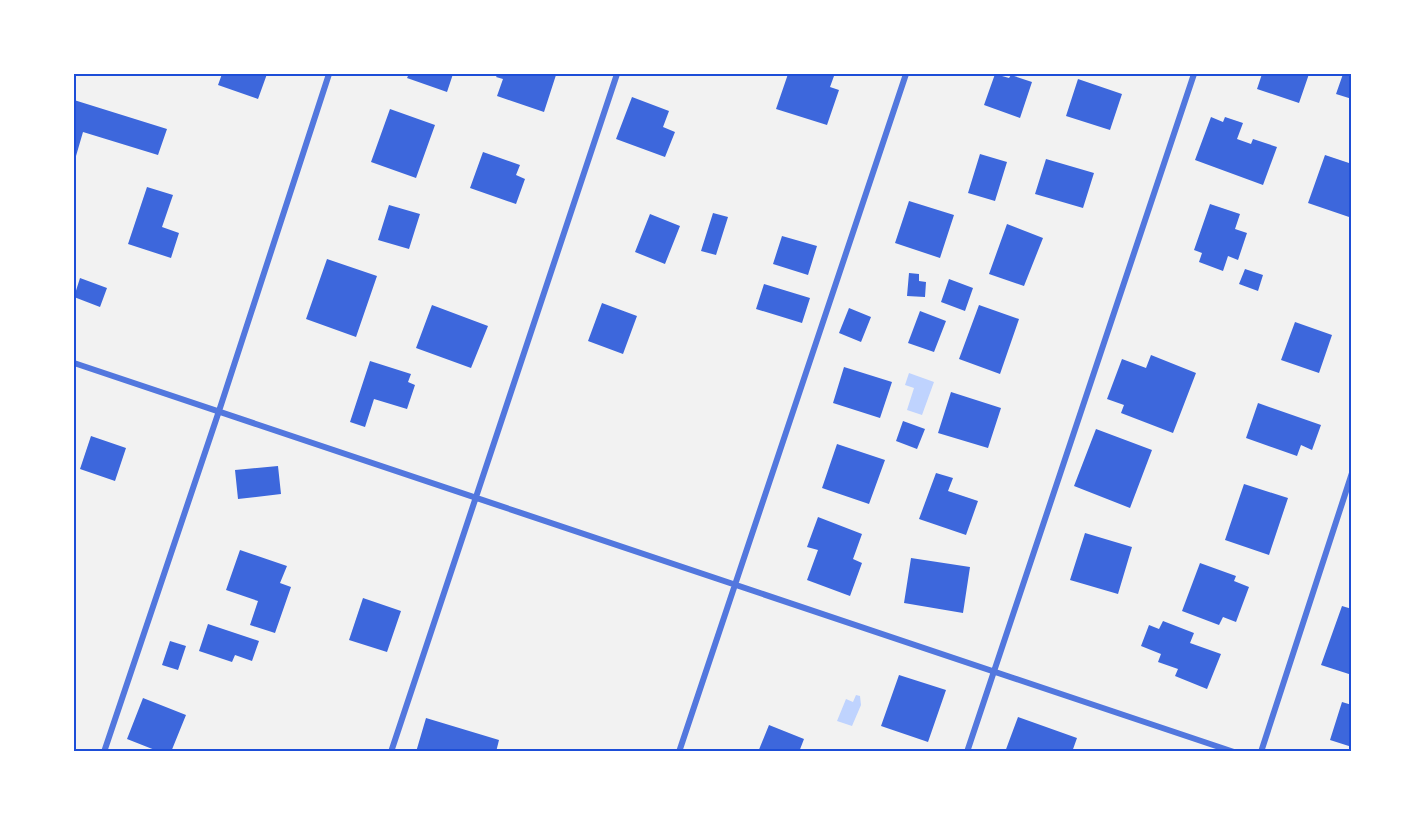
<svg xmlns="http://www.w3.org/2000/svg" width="1425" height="825" viewBox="0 0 1425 825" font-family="'Space Grotesk',sans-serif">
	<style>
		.water { fill: #bfd3fe }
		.building { fill: #3d67dc }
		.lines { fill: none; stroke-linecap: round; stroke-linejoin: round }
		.minor { stroke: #5277de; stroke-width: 6 }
		.neatline { fill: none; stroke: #1d4ed8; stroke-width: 2 }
	</style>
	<rect width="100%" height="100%" fill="#f2f2f2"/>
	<!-- water -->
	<path class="water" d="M909 373 934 382 922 415 907 410 914 388 905 385Z
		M856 695 860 696 861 705 852 726 837 721 846 699 853 702Z"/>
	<!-- building -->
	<path class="building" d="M222 74H267L258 99 218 85Z
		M409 74H453L447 92 407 78Z
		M498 74 556 75 544 112 497 96 503 79 496 77Z
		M788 74H825L834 76 830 87 839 90 827 125 776 109Z
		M995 74 1009 78 1011 75 1032 82 1020 118 984 105Z
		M1262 74H1309L1299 103 1257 89Z
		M1343 74H1352V99L1336 94Z
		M1078 79 1122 94 1110 130 1066 116Z
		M632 97 669 111 663 127 675 132 665 157 616 139Z
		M74 100 167 129 158 155 83 132 76 156 74 155Z
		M390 109 435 125 416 178 371 162Z
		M1211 117 1223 122 1225 117 1243 123 1237 139 1251 144 1253 139 1277 147 1263 185 1195 160Z
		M483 152 520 165 516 175 525 179 516 204 470 188Z
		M980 154 1007 162 995 201 968 193Z
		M1325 155 1352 164V218L1308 203Z
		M1046 159 1094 173 1083 208 1035 194Z
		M147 187 173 195 162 227 179 233 171 258 128 244Z
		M909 201 954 215 940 258 895 243Z
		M1210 204 1240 214 1235 229 1247 233 1238 260 1228 256 1223 271 1199 262 1202 253 1194 250Z
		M389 205 420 214 409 249 378 240Z
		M713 213 728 217 716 255 701 251Z
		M650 214 680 226 665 264 635 252Z
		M1007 224 1043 238 1024 286 989 274Z
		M782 236 817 246 808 275 773 264Z
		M327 259 377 276 356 337 306 319Z
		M1245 269 1263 275 1258 291 1239 284Z
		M909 273 919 274V281L926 282 925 297 907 296Z
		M80 278 107 288 100 307 74 297Z
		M949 279 973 288 965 311 941 302Z
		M764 284 810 298 802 323 756 309Z
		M602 303 637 316 623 354 588 341Z
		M432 305 488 326 471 368 416 348Z
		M979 305 1019 319 1000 374 959 359Z
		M849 308 871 317 861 342 839 333Z
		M920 311 946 321 934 352 908 343Z
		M1295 322 1332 335 1319 373 1281 360Z
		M1151 355 1196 373 1173 433 1121 413 1124 405 1107 399 1122 359 1146 368Z
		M370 361 411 374 408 382 415 385 407 409 374 399 365 427 350 422Z
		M844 367 892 382 880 418 833 403Z
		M951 392 1001 408 988 448 938 433Z
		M1258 403 1321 425 1312 450 1301 445 1297 456 1246 438Z
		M903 421 925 429 917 449 896 441Z
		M1096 429 1152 450 1130 508 1074 486Z
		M91 436 126 448 115 481 80 469Z
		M837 444 885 460 869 504 822 488Z
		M278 466 281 494 238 499 235 470Z
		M936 473 953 478 948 491 978 501 966 535 919 519Z
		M1244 484 1288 498 1269 555 1225 540Z
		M818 517 862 534 853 559 862 563 850 596 807 580 818 550 807 547Z
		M1085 533 1132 547 1118 594 1070 580Z
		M240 550 287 566 280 583 291 587 275 633 250 625 258 601 226 590Z
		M911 558 970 567 963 613 904 603Z
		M1200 563 1236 576 1234 581 1249 587 1236 622 1223 617 1219 625 1182 611Z
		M363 598 401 611 387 652 349 640Z
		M1342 606 1352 609V675L1321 665Z
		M1163 621 1194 633 1190 643 1221 654 1207 689 1175 676 1178 669 1158 662 1161 654 1141 646 1149 625 1159 629Z
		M208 624 259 641 252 661 235 655 232 662 199 651Z
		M170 641 186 646 178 670 162 665Z
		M899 675 946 690 928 742 881 726Z
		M143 698 186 715 171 752H160L127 739Z
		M1342 702 1352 705V747L1330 740Z
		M1018 717 1077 738 1072 752H1005Z
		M426 718 499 740 496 752H416Z
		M769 725 804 739 799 752H758Z"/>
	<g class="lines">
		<!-- minor -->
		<path class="minor" d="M74 363 1234 752
			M104 752 219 411 329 74
			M391 752 617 74
			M679 752 906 74
			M967 752 1194 74
			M1261 752 1352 473"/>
	</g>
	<!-- border -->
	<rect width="1425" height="825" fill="none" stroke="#ffffff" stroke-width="150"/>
	<rect x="75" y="75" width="1275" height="675" class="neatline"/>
</svg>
